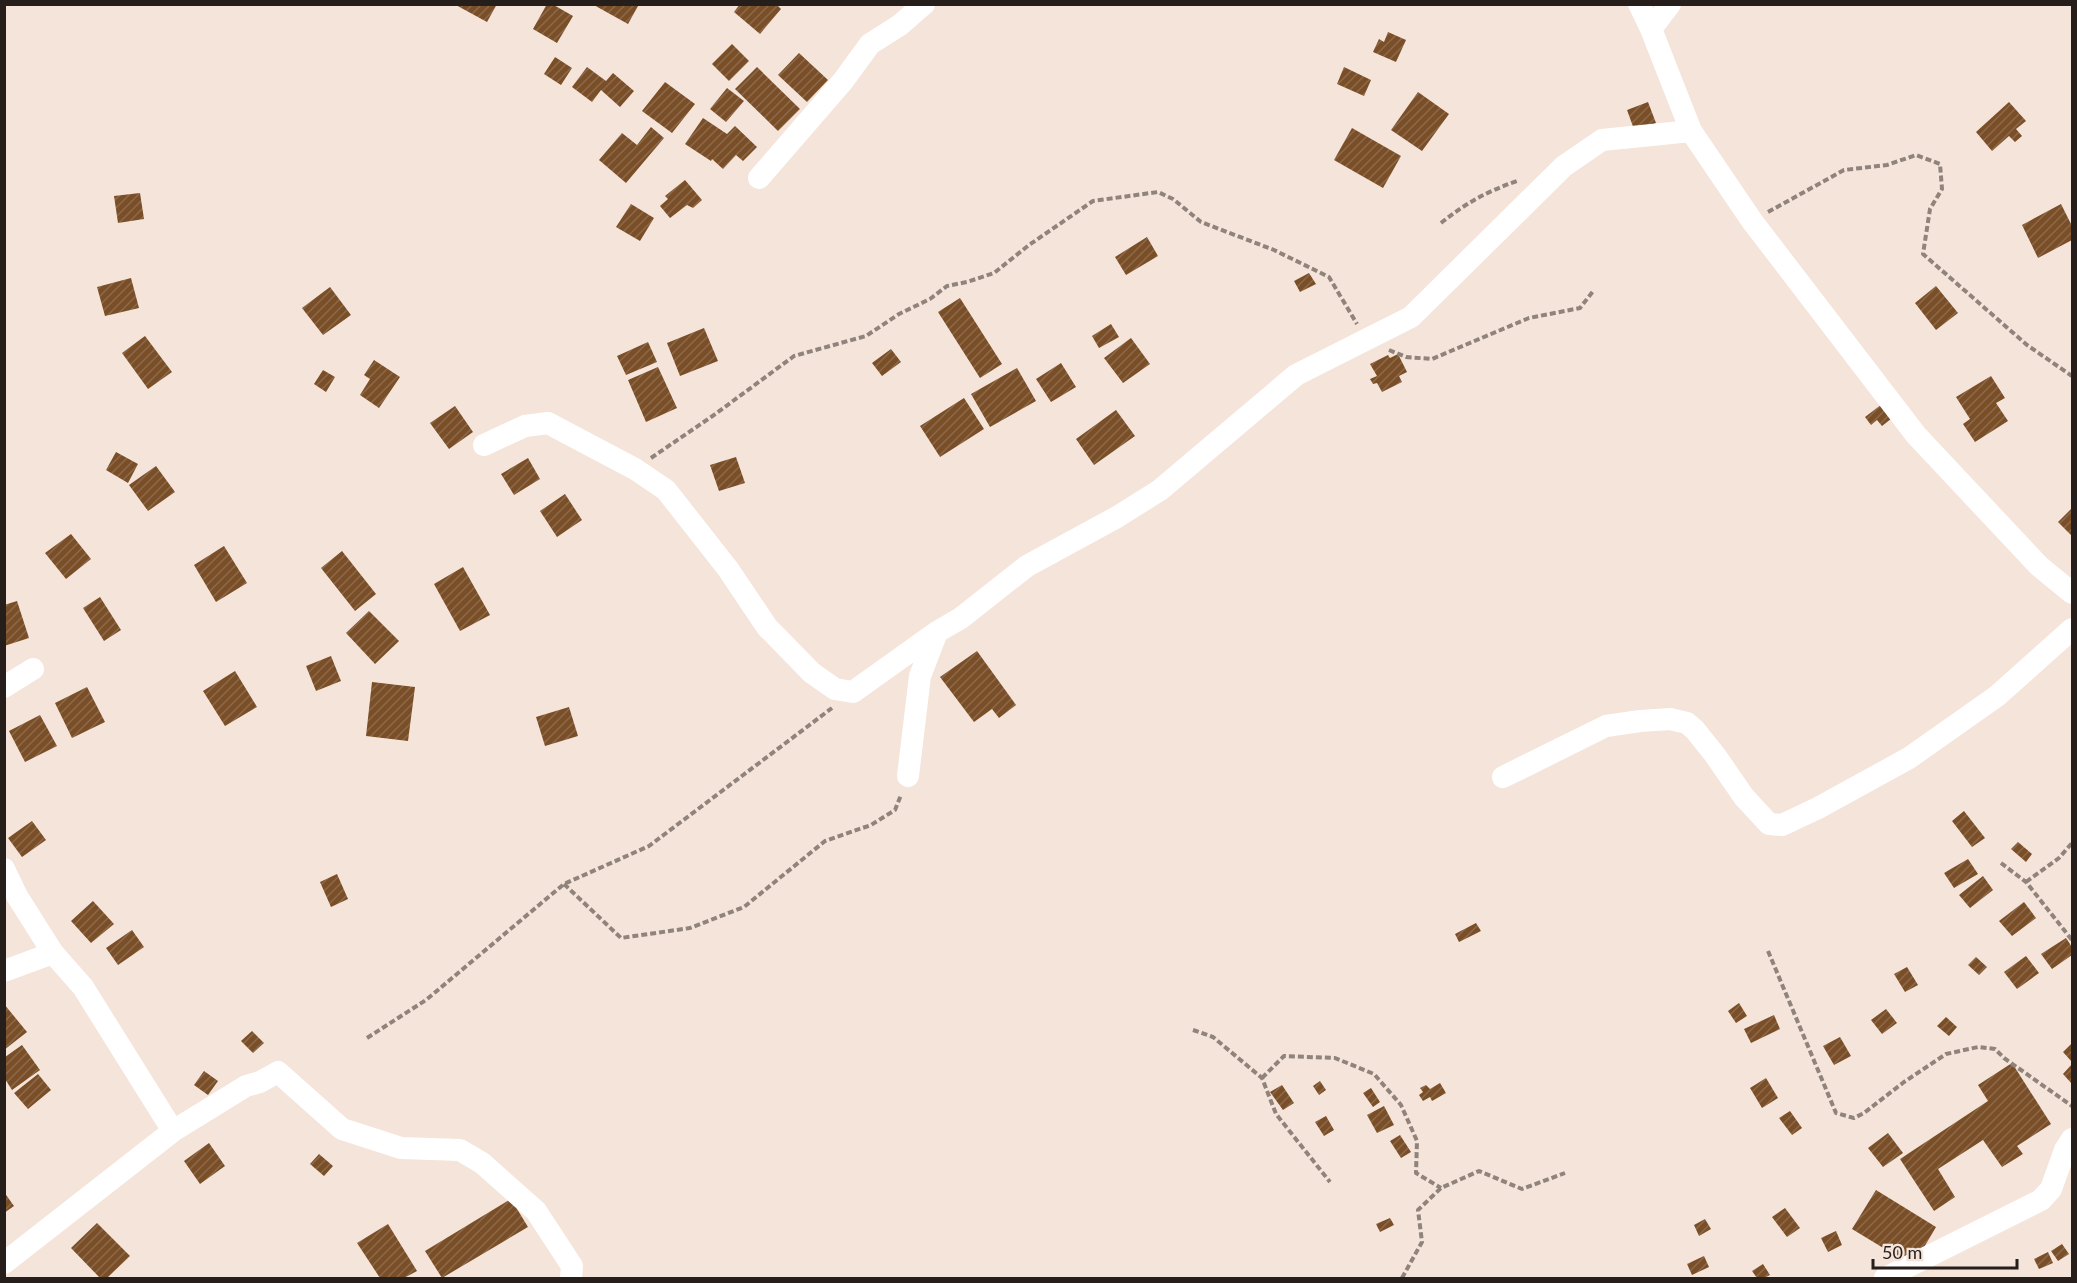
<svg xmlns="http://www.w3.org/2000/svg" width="2077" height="1283" viewBox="0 0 2077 1283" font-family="Lato,sans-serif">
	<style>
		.building { fill: url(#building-hatch) }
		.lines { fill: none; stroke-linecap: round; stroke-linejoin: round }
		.path { stroke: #8f837c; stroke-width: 4; stroke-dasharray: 6 3; stroke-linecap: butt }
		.minor { stroke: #fff; stroke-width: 22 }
	</style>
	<defs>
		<pattern id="building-hatch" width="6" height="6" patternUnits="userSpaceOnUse" patternTransform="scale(1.5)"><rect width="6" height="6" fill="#7a4e27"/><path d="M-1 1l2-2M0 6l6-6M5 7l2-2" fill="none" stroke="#8b6a4c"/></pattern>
	</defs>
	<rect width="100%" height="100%" fill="#f5e4d9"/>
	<!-- building -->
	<path class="building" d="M454 4H497L487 22Z
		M547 4H552L573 16 557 43 533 29Z
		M592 4H634L638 6 628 24Z
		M740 4H776L781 9 760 34 734 12Z
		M1388 32 1406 40 1396 62 1373 52 1379 39 1384 42Z
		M732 44 749 61 729 81 712 64Z
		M799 53 828 80 807 102 778 75Z
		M555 57 572 68 561 85 544 74Z
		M587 67 606 81 613 73 634 91 620 107 601 90 592 102 572 87Z
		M757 67 800 109 778 131 735 89Z
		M1344 67 1371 80 1364 96 1337 84Z
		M665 82 695 104 672 133 642 111Z
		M727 88 744 101 726 122 710 109Z
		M1418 92 1449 114 1422 151 1391 130Z
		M1648 102 1656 123 1635 132 1627 110Z
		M2009 102 2026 121 2016 129 2022 136 2015 142 2009 136 1992 151 1976 132Z
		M703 118 727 134 735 126 757 147 743 161 736 155 723 169 712 159 711 161 685 144Z
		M651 127 664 138 626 183 599 160 622 133 637 145Z
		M1352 128 1401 156 1383 188 1334 160Z
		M685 180 702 200 693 208 687 205 670 218 660 206 668 199 665 196Z
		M140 193 144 219 118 223 114 196Z
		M631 204 654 218 640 241 616 227Z
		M2061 204 2072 226V240L2038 258 2022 225Z
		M1147 237 1158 256 1126 275 1115 257Z
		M1309 273 1316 284 1300 292 1294 281Z
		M131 278 139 308 105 316 97 287Z
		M1936 286 1958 313 1936 330 1915 303Z
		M330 287 351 315 323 335 302 308Z
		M960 298 1002 364 980 378 938 312Z
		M1111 324 1119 337 1099 348 1092 336Z
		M704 328 718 361 680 376 667 343Z
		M145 336 172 372 148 389 122 353Z
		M1131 338 1150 364 1123 383 1104 358Z
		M648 342 657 362 626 375 617 356Z
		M891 349 901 362 882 376 872 363Z
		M1398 354 1407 372 1399 376 1402 382 1382 392 1377 383 1373 384 1370 379 1377 376 1370 364 1388 355 1390 358Z
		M374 360 400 377 379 408 360 395 370 379 364 375Z
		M1061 363 1076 387 1051 402 1036 379Z
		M658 367 677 408 646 422 628 380Z
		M1017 368 1036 401 990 427 971 394Z
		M323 370 335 377 326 392 314 384Z
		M1991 376 2005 398 1996 403 2008 421 1975 442 1963 424 1970 419 1956 397Z
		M1894 395 1896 415 1882 426 1877 420 1871 425 1865 417Z
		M964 398 984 429 940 457 920 426Z
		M455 406 473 432 449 449 430 423Z
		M1116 410 1135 436 1094 465 1076 439Z
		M116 452 138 464 128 483 106 470Z
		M736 457 745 483 719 491 710 465Z
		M528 458 540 479 514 495 501 474Z
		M156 466 175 492 148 511 129 485Z
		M565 494 582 520 557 537 540 511Z
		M2072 508V536L2058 522Z
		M71 534 91 559 66 579 45 553Z
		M224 546 247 583 216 602 194 565Z
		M342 551 376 594 355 611 321 568Z
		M463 567 490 615 460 631 434 584Z
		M100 597 121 630 104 641 83 608Z
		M17 601 29 638 4 646V605Z
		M369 611 399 641 375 664 346 633Z
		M977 651 1016 705 999 718 992 709 974 722 940 677Z
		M331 656 341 681 316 691 306 666Z
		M235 671 257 707 225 726 203 691Z
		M372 682 415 687 408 741 366 736Z
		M87 687 105 722 72 738 55 703Z
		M569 707 578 736 545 746 536 717Z
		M40 715 57 746 25 762 9 731Z
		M1964 811 1985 838 1972 847 1952 821Z
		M32 821 46 840 22 857 8 838Z
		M2018 842 2032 854 2026 862 2011 849Z
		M1968 859 1978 874 1954 888 1944 873Z
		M337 874 348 899 331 907 320 882Z
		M1983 876 1993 890 1970 908 1959 895Z
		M93 901 114 924 91 943 71 921Z
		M2024 902 2036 918 2012 936 1999 921Z
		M1476 923 1481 931 1459 942 1455 934Z
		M132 930 144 947 118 965 106 948Z
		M2066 938 2072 947V955L2052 969 2041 954Z
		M2026 956 2039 973 2017 989 2004 972Z
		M1976 957 1987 967 1979 975 1968 965Z
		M1907 967 1918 985 1905 992 1894 974Z
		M1739 1003 1747 1016 1736 1023 1728 1011Z
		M4 1004 27 1032 4 1050Z
		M1886 1009 1897 1023 1882 1034 1871 1020Z
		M1774 1015 1780 1029 1751 1043 1744 1029Z
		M1946 1017 1957 1027 1949 1036 1937 1026Z
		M252 1031 264 1043 253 1053 241 1041Z
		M1840 1037 1851 1056 1834 1065 1823 1046Z
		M2072 1043V1062L2063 1052Z
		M22 1045 40 1070 12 1090 5 1079V1057Z
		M2012 1063 2051 1124 2017 1146 2023 1154 2002 1167 1983 1140 1938 1169 1955 1197 1934 1211 1900 1159 1988 1101 1978 1085Z
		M2072 1064V1084L2063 1074Z
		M204 1071 218 1081 208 1095 194 1085Z
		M38 1074 51 1090 28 1109 14 1093Z
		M1766 1078 1778 1098 1762 1108 1750 1088Z
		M1320 1081 1326 1090 1319 1095 1313 1086Z
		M1440 1083 1446 1093 1432 1101 1430 1097 1423 1101 1419 1095 1423 1092 1420 1088 1426 1085 1430 1089Z
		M1282 1085 1294 1103 1283 1110 1270 1092Z
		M1371 1088 1380 1102 1373 1107 1363 1093Z
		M1384 1106 1394 1125 1377 1133 1367 1115Z
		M1790 1111 1802 1128 1792 1135 1779 1118Z
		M1326 1116 1334 1130 1324 1136 1315 1122Z
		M1888 1133 1903 1153 1883 1167 1868 1148Z
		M1400 1135 1411 1152 1401 1158 1390 1141Z
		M209 1143 225 1166 200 1184 184 1161Z
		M319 1154 333 1166 324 1176 310 1164Z
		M1876 1190 1936 1227 1913 1266 1852 1229Z
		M4 1192 14 1206 4 1213Z
		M511 1199 528 1227 442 1278 425 1251Z
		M1785 1208 1800 1228 1787 1237 1772 1217Z
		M1390 1218 1394 1225 1380 1232 1376 1224Z
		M1705 1219 1711 1229 1699 1236 1694 1225Z
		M97 1223 130 1256 107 1278H100L71 1248Z
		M388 1224 417 1271 404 1278H380L357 1243Z
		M1836 1231 1842 1245 1828 1252 1821 1238Z
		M2062 1244 2069 1254 2058 1261 2051 1251Z
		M2048 1252 2053 1263 2039 1269 2034 1259Z
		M1704 1256 1709 1267 1692 1275 1687 1264Z
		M1763 1264 1770 1275 1764 1278H1757L1752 1271Z"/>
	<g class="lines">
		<!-- path -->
		<path class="path" d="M1768 212 1844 170 1887 165 1916 155 1940 164 1942 189 1930 209 1923 254 2027 345 2072 376
			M1441 223C1466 203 1486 192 1517 181
			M1389 350 1406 357 1432 359 1529 318 1580 308 1594 290
			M651 458 714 415 794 356 866 336 899 314 930 299 947 286 967 282 994 273 1029 245 1093 201 1158 192 1173 199 1201 222 1274 250 1329 277 1357 324
			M2001 863 2026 882 2072 940
			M2026 882 2059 858 2072 843
			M564 884 621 938 690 928 744 907 825 841 871 825 895 810 901 795
			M1768 951 1836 1113 1854 1118 1864 1113 1904 1082 1946 1054 1978 1047 1995 1049 2004 1058 2072 1106
			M1193 1030 1213 1037 1262 1078 1276 1114 1330 1182
			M367 1038 426 1000 564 884 649 846 832 708
			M1262 1078 1284 1056 1335 1058 1374 1074 1401 1105 1417 1141 1416 1173 1441 1188
			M1402 1278 1422 1242 1418 1210 1441 1188 1479 1171 1522 1189 1565 1173"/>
		<!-- minor -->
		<path class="minor" d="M1639 4 1651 29 1691 131 1752 221 1916 435 2039 566 2072 593
			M1651 29 1670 4
			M759 178 843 81 870 44 900 25 924 4
			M484 445 525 426 548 423 635 469 666 490 728 569 767 627 812 673 835 689 853 692 937 632
			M4 687 33 669
			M908 776 920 676 937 632 961 618 1027 566 1117 517 1160 490 1296 375 1411 317 1564 166 1602 140 1691 131
			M1503 777 1606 726 1640 721 1670 719 1687 723 1695 730 1715 755 1744 797 1769 824 1782 825 1818 808 1909 758 1997 696 2072 629
			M4 869 17 896 53 953 83 987 173 1131
			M4 971 53 953
			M4 1263 173 1131 246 1086 260 1082 278 1072 342 1129 401 1148 460 1150 482 1163 536 1211 572 1266 571 1278
			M1885 1278 2041 1200 2051 1189 2065 1150 2072 1139"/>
	</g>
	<!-- border -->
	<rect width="2077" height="1283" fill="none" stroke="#251e1a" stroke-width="12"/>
	<!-- scale -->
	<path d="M1873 1259v9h144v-9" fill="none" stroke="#251e1a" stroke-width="3"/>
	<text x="1882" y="1259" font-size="18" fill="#251e1a" stroke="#f5e4d9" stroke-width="4.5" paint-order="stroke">50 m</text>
</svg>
